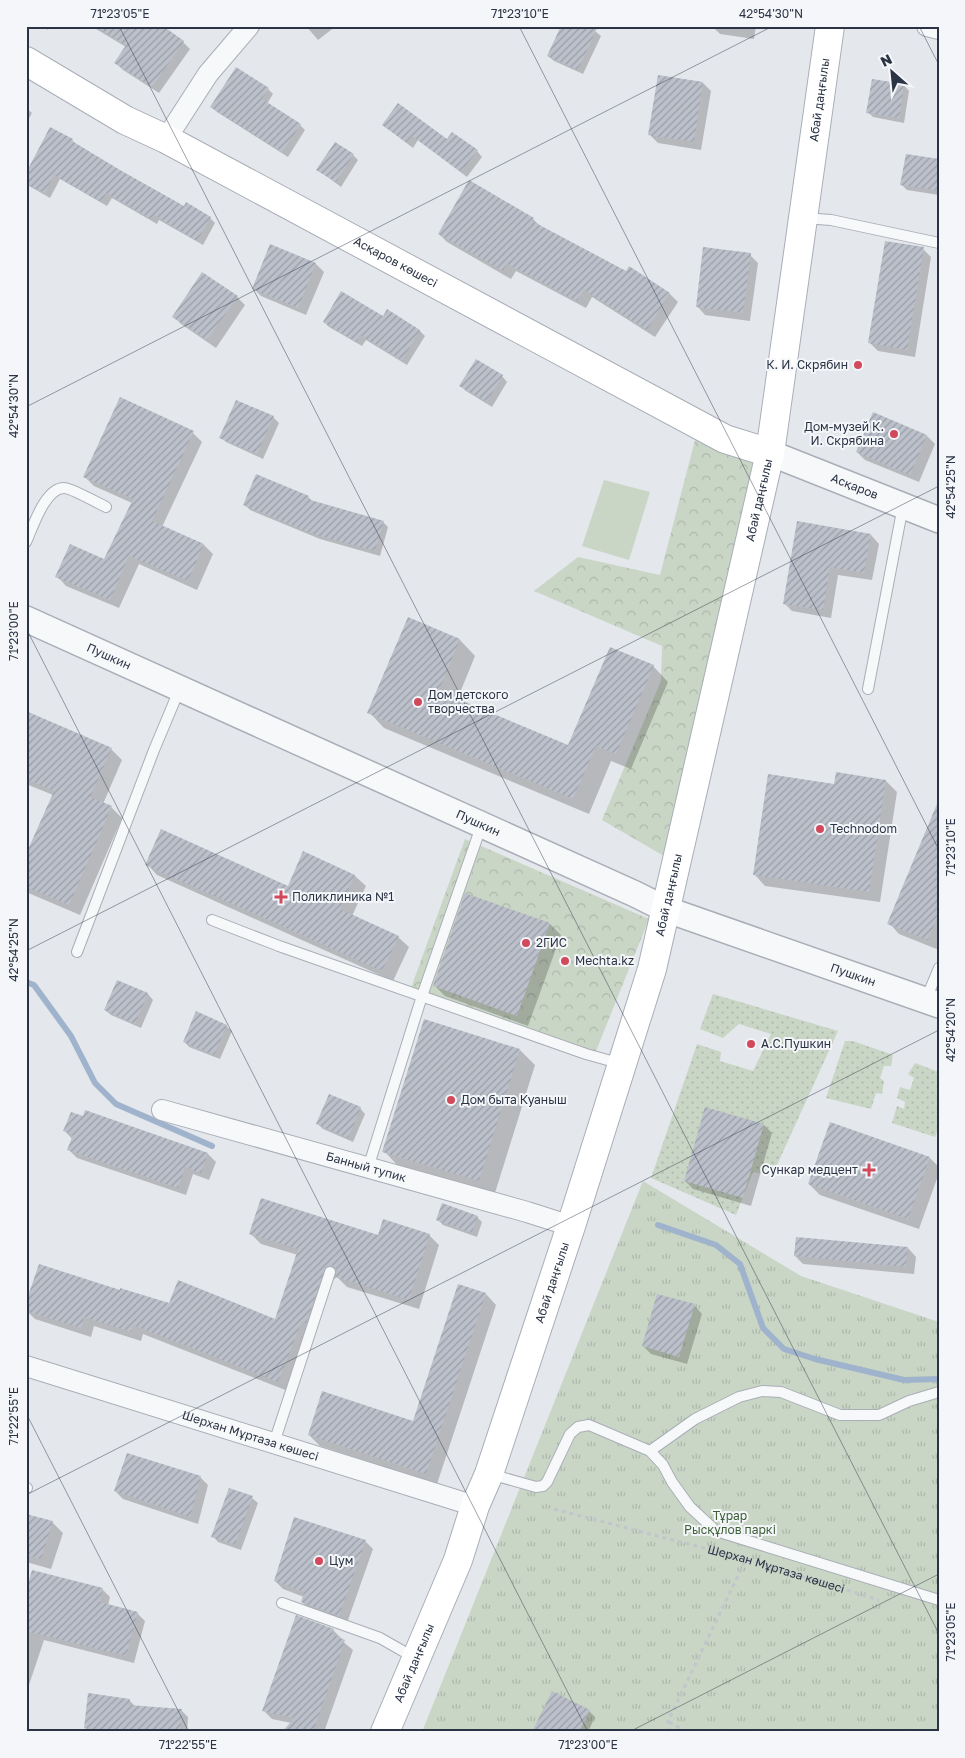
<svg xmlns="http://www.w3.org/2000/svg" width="965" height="1758" viewBox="0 0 965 1758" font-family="'Golos Text',sans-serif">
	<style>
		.grass { fill: url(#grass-dots) }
		.forest { fill: url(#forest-crowns) }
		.park { fill: url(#park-tufts) }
		.pitch { fill: #c9d6c5 }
		.shadow { fill: #0003 }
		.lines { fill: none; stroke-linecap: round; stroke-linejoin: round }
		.stream { stroke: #9fb4cc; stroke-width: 6 }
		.building { fill: url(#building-hatch) }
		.service-casing { stroke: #a9aeb7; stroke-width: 12 }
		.minor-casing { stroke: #a9aeb7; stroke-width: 22 }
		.tertiary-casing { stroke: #a9aeb7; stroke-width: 28 }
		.secondary-casing { stroke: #a9aeb7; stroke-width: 30 }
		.path { stroke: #c2c5cb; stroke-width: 3; stroke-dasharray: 4 4; stroke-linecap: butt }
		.service { stroke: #f7f8fa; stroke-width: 10 }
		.minor { stroke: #f7f8fa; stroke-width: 20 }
		.tertiary { stroke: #f7f8fa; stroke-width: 25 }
		.secondary { stroke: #fff; stroke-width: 28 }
		.ticks { fill: none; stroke: #2b3445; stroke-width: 1; stroke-opacity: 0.45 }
		.poi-dot { fill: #d1495b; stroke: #f4f6f9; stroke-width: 2 }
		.labels { text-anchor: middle; stroke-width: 4; stroke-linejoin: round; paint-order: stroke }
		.street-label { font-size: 12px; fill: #2b3445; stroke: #f4f6f9 }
		.poi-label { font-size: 12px; fill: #2b3445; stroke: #f4f6f9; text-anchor: start }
		.park-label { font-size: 12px; fill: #3f6138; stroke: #f4f6f9 }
		.neatline { fill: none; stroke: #2b3445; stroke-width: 2 }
		.ticks-label { font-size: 12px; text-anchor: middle; fill: #2b3445 }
	</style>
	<defs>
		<pattern id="grass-dots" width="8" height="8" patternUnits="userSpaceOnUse" patternTransform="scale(1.25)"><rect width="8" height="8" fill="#c9d6c5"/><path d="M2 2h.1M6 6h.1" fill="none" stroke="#adb8ab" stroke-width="1.8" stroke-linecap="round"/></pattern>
		<pattern id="forest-crowns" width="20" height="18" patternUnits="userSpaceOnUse" patternTransform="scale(1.25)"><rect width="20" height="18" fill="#c9d6c5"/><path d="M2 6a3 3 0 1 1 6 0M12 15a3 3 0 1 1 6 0" fill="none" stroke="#adb8ab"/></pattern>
		<pattern id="park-tufts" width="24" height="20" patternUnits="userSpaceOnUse" patternTransform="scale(1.25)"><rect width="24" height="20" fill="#c9d6c5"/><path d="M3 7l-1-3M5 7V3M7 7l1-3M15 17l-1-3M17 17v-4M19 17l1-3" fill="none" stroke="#adb8ab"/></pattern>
		<pattern id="building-hatch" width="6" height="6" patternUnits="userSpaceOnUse" patternTransform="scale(1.25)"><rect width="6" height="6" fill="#bbc0ca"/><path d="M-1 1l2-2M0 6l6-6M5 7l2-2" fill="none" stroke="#989da6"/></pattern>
	</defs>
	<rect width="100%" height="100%" fill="#e4e7ec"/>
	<!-- grass -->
	<path class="grass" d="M713 994 838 1031 772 1176 753 1172 736 1215 651 1178 697 1044 721 1052 720 1061 753 1071 771 1034 739 1024 723 1038 700 1029Z
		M845 1041H853L893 1055 891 1066H884L880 1078 884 1081 882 1094 876 1093 871 1109 826 1098Z
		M915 1063 939 1072V1126L935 1137 892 1123 897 1106 904 1109 905 1102 897 1098 900 1087 910 1090 914 1078 908 1074Z"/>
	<!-- forest -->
	<path class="forest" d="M695 440 782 463 664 856 602 820 661 681 662 646 534 591 578 557 660 575Z
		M465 839 649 919 594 1056 408 996Z"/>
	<!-- park -->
	<path class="park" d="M643 1181 801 1276 939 1322V1732H422Z"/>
	<!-- pitch -->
	<path class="pitch" d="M604 480 650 492 629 560 582 546Z"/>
	<!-- shadow -->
	<path class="shadow" d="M42 26H50L48 30Z
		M91 26H160L183 42 190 49 159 93 123 70 116 63 126 47Z
		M306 26H336L318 40Z
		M712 26H756L754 39 720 34Z
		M595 31 601 36 583 74 554 61 548 56Z
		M873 80 904 85 909 91 904 123 873 117 868 112Z
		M703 83 711 91 701 150 658 143 650 135Z
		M268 89 273 94 267 104 300 125 305 130 288 157 217 112 212 107Z
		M26 108 32 113 26 124Z
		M383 125 477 151 482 157 467 177 418 140 413 148Z
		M72 140 77 146 184 208 210 218 215 223 203 245 159 220 157 224 112 198 107 206 60 179 50 198 29 186 26 184Z
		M353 155 358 160 341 187 318 170Z
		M939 161V195L907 190 902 185Z
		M533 219 541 227 626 273 629 268 670 294 678 302 655 337 592 297 586 308 516 271 511 279 447 242 439 234Z
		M271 246 316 264 324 272 306 315 261 296 253 288Z
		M923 249 931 257 915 357 878 351 870 343Z
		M750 255 758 263 750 321 705 315 697 306Z
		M237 297 245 305 216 348 181 324 173 316Z
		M383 318 420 331 425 336 407 365 366 340 362 346 329 327 324 322Z
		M502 376 507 382 492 407 466 391 461 386Z
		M873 414 927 436 935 444 919 482 865 460 857 452Z
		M273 417 279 423 263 459 226 442 221 437Z
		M193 433 202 442 162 527 204 545 213 554 197 590 139 564 119 608 66 586 57 576 105 560 132 503 94 486 85 477Z
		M308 497 314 502 383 522 388 527 380 556 320 539 250 510 244 504Z
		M798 523 871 535 879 544 872 580 838 575 831 618 792 611 784 603Z
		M408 619 460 640 475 656 457 700 569 747 653 666 668 682 631 769 611 761 589 814 384 728 369 712Z
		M26 713 111 749 122 760 103 804 111 807 122 818 80 915 26 892V857L53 795 26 784Z
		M886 781 897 792 880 902 765 886 755 875 835 785Z
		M939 801V950L899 934 889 923Z
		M147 864 288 887 355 876 366 886 352 916 398 937 409 947 393 981 157 875Z
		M466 894 550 924 561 935 528 1026 445 996 434 985Z
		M118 982 148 994 153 1000 141 1028 111 1015 105 1010Z
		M226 1026 232 1031 220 1059 189 1047 184 1041Z
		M520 1050 535 1065 494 1196 399 1167 384 1151Z
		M360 1108 365 1114 353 1142 323 1129 318 1124Z
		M764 1125 772 1133 751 1206 693 1189 685 1181Z
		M65 1131 208 1154 216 1162 209 1180 193 1174 186 1195 77 1158 69 1150 72 1139Z
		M930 1158 939 1167V1173L919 1229 820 1195 809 1184Z
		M477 1217 482 1222 477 1237 443 1225 438 1220Z
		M251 1234 379 1237 429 1235 439 1245 419 1309 347 1287 337 1277 333 1280 316 1332 312 1331 288 1391 143 1334 141 1341 94 1326 91 1337 35 1319 26 1310 120 1292 169 1305 276 1321 298 1255 261 1244Z
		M908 1248 916 1257 914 1274 803 1264 795 1256Z
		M486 1294 496 1305 437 1484 320 1446 309 1435 414 1422Z
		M694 1305 702 1314 687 1364 651 1354 643 1346Z
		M200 1477 208 1485 198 1524 123 1499 115 1491Z
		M230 1489 252 1498 258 1503 241 1550 218 1542 213 1536Z
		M26 1515 52 1522 63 1533 51 1569 26 1562Z
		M365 1541 373 1549 347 1623 310 1610 302 1602 304 1597 283 1589 275 1581Z
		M33 1571 103 1590 110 1597 108 1606 137 1613 145 1621 134 1663 44 1640 26 1694V1595Z
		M333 1630 341 1638V1640L353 1650 324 1732H284L291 1723 272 1719 264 1711Z
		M129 1700 136 1707 181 1710 188 1717 187 1732H89L85 1728Z
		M589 1711 595 1717 588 1732H534Z"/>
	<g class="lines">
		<!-- stream -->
		<path class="stream" d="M26 982 34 985 71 1036 95 1083 116 1104 212 1146
			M658 1225 716 1245 740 1264 763 1328 784 1349 815 1359 904 1380 939 1379"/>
	</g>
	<!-- building -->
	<path class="building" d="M94 26H163L184 41 152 87 114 63 126 45Z
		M561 26H598L578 70 547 56Z
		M236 67 269 88 262 99 301 124 282 152 210 107Z
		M658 75 703 82 694 142 648 135Z
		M872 79 904 84 899 118 866 113Z
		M398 103 447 139 452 132 478 150 461 172 412 136 407 143 382 125Z
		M50 127 73 139 72 141 120 170 184 206 186 202 211 217 197 241 154 215 151 219 106 193 101 202 54 175 45 193 26 184V173Z
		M335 142 354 154 336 182 316 170Z
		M906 154 939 159V191L900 185Z
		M469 180 534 218 532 221 626 271 629 266 670 293 647 330 584 290 577 301 507 264 503 271 438 234Z
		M885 241 924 247 907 350 868 343Z
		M270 244 316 263 298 308 252 289Z
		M703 247 751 253 743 313 696 307Z
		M202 272 238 296 207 340 172 317Z
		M341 291 383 316 387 309 420 330 402 360 360 335 356 342 323 322Z
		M476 359 503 375 487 402 459 386Z
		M120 397 194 431 152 521 204 544 188 581 129 556 110 600 55 577 70 544 104 559 133 499 83 477Z
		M236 400 274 416 257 454 219 438Z
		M873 412 927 435 910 475 856 452Z
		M256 474 309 496 307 499 384 521 375 551 313 534 243 505Z
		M797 521 871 534 864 573 830 567 823 610 783 604Z
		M408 617 460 639 439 691 568 745 610 647 654 665 616 754 596 746 573 799 367 713Z
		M26 711 112 748 90 797 112 806 69 905 26 887V854L54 791 26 779Z
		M836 772 886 780 869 892 753 875 768 774 834 784Z
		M939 799V913L928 940 887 924Z
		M161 829 288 886 303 851 355 875 340 909 399 936 382 971 145 865Z
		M465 893 550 923 517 1016 433 986Z
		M117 980 148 993 135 1024 104 1010Z
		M196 1011 227 1025 214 1055 183 1042Z
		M424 1019 520 1049 479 1181 382 1152Z
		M329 1094 361 1107 348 1138 316 1124Z
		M705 1107 764 1124 743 1198 684 1181Z
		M85 1110 208 1153 201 1173 185 1167 178 1188 67 1150 73 1135 63 1131 71 1112 83 1116Z
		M830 1122 930 1157 908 1219 808 1184Z
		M261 1198 378 1235 383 1219 430 1234 409 1300 336 1277 337 1271 335 1267 332 1265 326 1267 306 1323 302 1321 278 1382 133 1325 131 1332 84 1317 81 1328 26 1311V1302L39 1264 120 1290V1288L169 1303 178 1280 275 1319 298 1249 249 1234Z
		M442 1203 478 1216 472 1233 436 1220Z
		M796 1237 908 1247 906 1267 794 1256Z
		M458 1284 486 1293 426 1474 308 1435 322 1391 413 1421Z
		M657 1294 695 1304 679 1357 642 1346Z
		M127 1453 201 1476 190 1517 114 1491Z
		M229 1488 253 1496 235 1545 211 1537Z
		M26 1514 53 1521 41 1559 26 1555Z
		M294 1517 366 1540 339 1616 301 1602 304 1592 274 1581Z
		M32 1570 103 1588 100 1602 138 1612 126 1656 26 1631V1591Z
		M296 1615 334 1629 332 1634 345 1640 313 1732H282L294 1718 262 1711Z
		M552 1691 590 1710 579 1732H532Z
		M88 1693 130 1699 129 1705 182 1709 180 1732H111L84 1728Z"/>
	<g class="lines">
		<defs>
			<path id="service" d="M804 218 831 220 939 243
				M26 542C33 527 45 488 64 488 71 488 98 503 106 507
				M868 689 903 506
				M212 920 279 946 586 1054 622 1064
				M77 952 154 750 180 688
				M926 999 939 968
				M368 1168 422 996 482 824
				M274 1443 330 1272
				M650 1451 695 1419 739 1397 762 1391 781 1392 840 1415H879L909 1401 939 1392
				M490 1474 536 1487 543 1486 547 1482 570 1434 578 1427 589 1425 650 1451 663 1465 672 1482 690 1507 716 1531 939 1600
				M26 1488H27
				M282 1603 380 1638 415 1658"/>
			<g id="minor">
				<path d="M927 26 939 29"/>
				<path d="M166 139 208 74 249 26"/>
				<path id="s2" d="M162 1110 527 1212 571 1226"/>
				<path id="s3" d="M26 1366 475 1506"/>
			</g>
			<g id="tertiary">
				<path id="s4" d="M770 453 939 520"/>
				<path id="s5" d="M26 619 635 894 665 909 939 1005"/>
			</g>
			<g id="secondary">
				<path id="s6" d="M26 61 125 120 166 139 725 439 770 453"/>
				<path id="s7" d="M385 1732 458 1560 475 1506 489 1474 571 1226 652 969 770 453 830 26"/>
			</g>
		</defs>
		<!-- service casing -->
		<use href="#service" class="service-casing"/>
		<!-- minor casing -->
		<use href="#minor" class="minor-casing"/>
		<!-- tertiary casing -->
		<use href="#tertiary" class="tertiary-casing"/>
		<!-- secondary casing -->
		<use href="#secondary" class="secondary-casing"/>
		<!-- path -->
		<g class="path">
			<path id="s1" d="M554 1509 746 1559 879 1600"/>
			<path d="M669 1722 687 1732"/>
			<path d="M670 1732 668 1721 746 1559"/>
		</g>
		<!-- service -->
		<use href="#service" class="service"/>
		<!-- minor -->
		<use href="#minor" class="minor"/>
		<!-- tertiary -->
		<use href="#tertiary" class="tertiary"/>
		<!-- secondary -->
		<use href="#secondary" class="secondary"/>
	</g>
	<!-- ticks -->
	<path class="ticks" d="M119 26 939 1634M519 26 939 850M919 26 939 65M26 407 773 26M26 628 588 1732M26 951 939 486M26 1413 189 1732M26 1495 939 1030M629 1732 939 1574"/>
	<!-- markers -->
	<g class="poi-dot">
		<circle cx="858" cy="365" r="5"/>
		<circle cx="894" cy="434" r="5"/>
		<circle cx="418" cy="702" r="5"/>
		<circle cx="820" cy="829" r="5"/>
		<path d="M278.5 889.5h5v5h5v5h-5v5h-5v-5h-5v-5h5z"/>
		<circle cx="526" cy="943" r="5"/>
		<circle cx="565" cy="961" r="5"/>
		<circle cx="751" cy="1044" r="5"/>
		<circle cx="451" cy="1100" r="5"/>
		<path d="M866.5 1162.5h5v5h5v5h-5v5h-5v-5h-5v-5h5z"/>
		<circle cx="319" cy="1561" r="5"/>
	</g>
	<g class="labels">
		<!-- street labels -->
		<g class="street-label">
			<text dy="4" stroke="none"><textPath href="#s7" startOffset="1695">Абай даңғылы</textPath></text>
			<text dy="4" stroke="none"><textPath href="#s6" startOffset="421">Асқаров көшесі</textPath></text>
			<text dy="4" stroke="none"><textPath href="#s4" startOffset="91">Асқаров</textPath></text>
			<text dy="4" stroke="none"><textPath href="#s7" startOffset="1290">Абай даңғылы</textPath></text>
			<text dy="4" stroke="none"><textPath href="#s5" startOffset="91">Пушкин</textPath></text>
			<text dy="4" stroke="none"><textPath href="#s5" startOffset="496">Пушкин</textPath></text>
			<text dy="4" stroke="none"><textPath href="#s7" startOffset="885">Абай даңғылы</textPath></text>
			<text dy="4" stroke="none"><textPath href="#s5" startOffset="901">Пушкин</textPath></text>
			<text dy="4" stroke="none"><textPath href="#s2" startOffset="212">Банный тупик</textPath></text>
			<text dy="4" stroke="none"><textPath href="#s7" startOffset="480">Абай даңғылы</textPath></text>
			<text dy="4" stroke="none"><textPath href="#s3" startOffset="235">Шерхан Мұртаза көшесі</textPath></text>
			<text dy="4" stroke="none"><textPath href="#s1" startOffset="230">Шерхан Мұртаза көшесі</textPath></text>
			<text dy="4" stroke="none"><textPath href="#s7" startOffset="75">Абай даңғылы</textPath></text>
		</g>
		<!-- poi labels -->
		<g class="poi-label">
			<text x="848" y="369" text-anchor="end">К. И. Скрябин</text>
			<text x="884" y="431" text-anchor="end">Дом-музей К.<tspan x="884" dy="14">И. Скрябина</tspan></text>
			<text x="428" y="699">Дом детского<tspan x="428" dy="14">творчества</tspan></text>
			<text x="830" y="833">Technodom</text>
			<text x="292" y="901">Поликлиника №1</text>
			<text x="536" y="947">2ГИС</text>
			<text x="575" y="965">Mechta.kz</text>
			<text x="761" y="1048">А.С.Пушкин</text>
			<text x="461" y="1104">Дом быта Куаныш</text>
			<text x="858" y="1174" text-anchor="end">Сункар медцент</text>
			<text x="329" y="1565">Цум</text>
		</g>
		<!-- park labels -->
		<g class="park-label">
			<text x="730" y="1520">Тұрар<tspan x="730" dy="14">Рысқұлов паркі</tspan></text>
		</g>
	</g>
	<!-- border -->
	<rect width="965" height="1758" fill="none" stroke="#f4f6f9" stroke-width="55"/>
	<!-- north arrow -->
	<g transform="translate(892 72) rotate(333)" stroke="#f4f6f9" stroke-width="4" paint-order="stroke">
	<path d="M0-4L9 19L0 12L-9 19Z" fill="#2b3445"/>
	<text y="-8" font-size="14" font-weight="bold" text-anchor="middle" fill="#2b3445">N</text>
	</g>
	<rect x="28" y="28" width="910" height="1702" class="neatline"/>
	<g class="ticks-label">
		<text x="120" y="18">71°23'05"E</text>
		<text x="520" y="18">71°23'10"E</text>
		<text x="771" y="18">42°54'30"N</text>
		<text transform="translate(14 406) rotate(-90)" y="4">42°54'30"N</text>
		<text transform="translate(951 487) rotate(-90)" y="4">42°54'25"N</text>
		<text transform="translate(14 631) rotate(-90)" y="4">71°23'00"E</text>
		<text transform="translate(951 847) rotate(-90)" y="4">71°23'10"E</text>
		<text transform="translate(14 950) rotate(-90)" y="4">42°54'25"N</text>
		<text transform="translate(951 1030) rotate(-90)" y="4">42°54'20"N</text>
		<text transform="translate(14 1416) rotate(-90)" y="4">71°22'55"E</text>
		<text transform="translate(951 1632) rotate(-90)" y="4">71°23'05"E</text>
		<text x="188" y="1749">71°22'55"E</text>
		<text x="588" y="1749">71°23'00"E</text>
	</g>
</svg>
